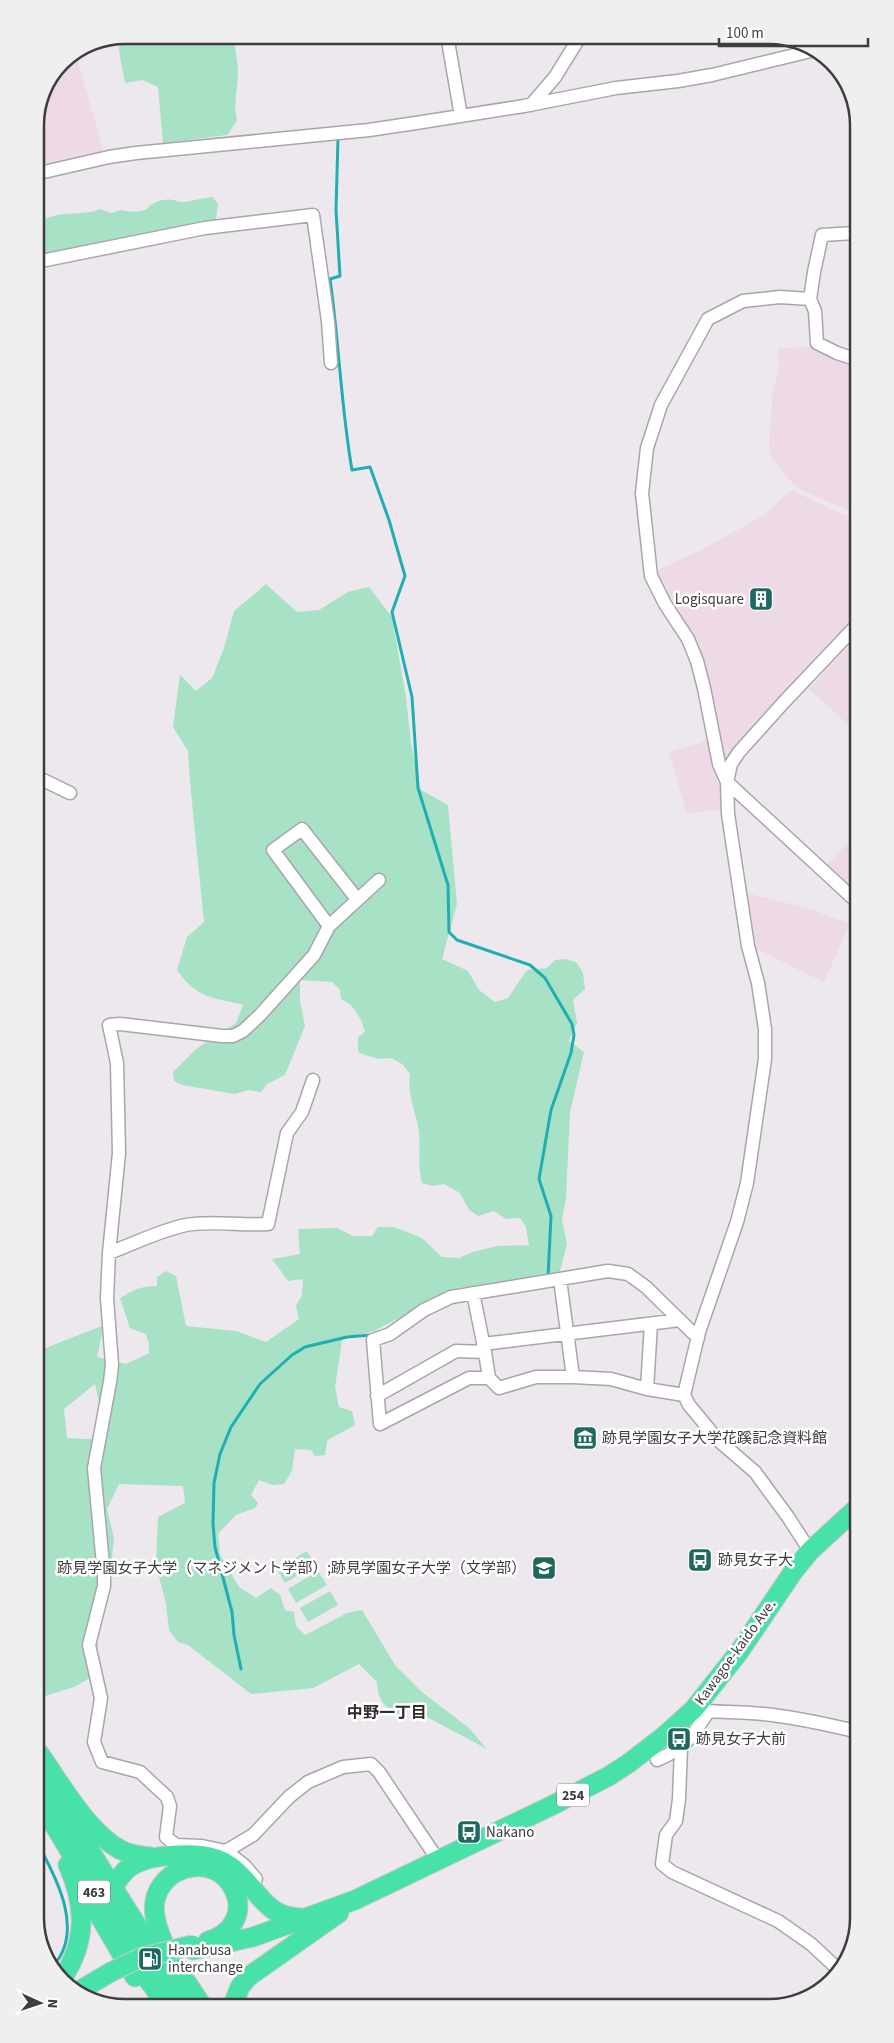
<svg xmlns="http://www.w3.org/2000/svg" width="894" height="2043" viewBox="0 0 894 2043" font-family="'Source Sans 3','Noto Sans JP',sans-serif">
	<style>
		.industrial { fill: #eed9e6 }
		.green { fill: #a7e1c6; fill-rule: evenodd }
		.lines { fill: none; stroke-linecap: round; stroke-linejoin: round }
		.stream { stroke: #1faeb1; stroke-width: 3 }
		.minor-casing { stroke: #a9a5aa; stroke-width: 15 }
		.highway-casing { stroke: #c9c8c9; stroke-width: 21 }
		.minor { stroke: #fff; stroke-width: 12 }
		.highway { stroke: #48e2a9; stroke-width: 19 }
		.highway-bridge-casing { stroke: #c9c8c9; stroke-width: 21; stroke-linecap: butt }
		.highway-bridge { stroke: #48e2a9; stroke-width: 19 }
		.labels { text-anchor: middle; stroke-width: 5; stroke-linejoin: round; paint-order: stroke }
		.shield { fill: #fff; stroke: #787678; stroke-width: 1 }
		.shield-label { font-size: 14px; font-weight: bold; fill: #3e3c3e }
		.poi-label { font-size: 15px; fill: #3e3c3e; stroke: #fff; text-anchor: start }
		.street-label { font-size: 15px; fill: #3e3c3e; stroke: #fff }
		.neighbourhood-label { font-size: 16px; font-weight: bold; fill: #2f2b2f; stroke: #fff }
		.rim { fill: none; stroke: #3e3c3e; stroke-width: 2.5 }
	</style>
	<rect width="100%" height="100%" fill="#ede8ed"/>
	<!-- industrial -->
	<path class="industrial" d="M75 52 103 149 99 156 35 171V119L61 61Z
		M813 346 855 364V513L807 493 793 484 771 457 769 444 773 388 779 371 778 349Z
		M791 490 855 520 856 619 726 761 720 759 708 688 653 572 700 551 764 515Z
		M856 638V732L809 689Z
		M710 740 723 809 687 814 669 752Z
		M856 834V892L827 865Z
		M743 892 821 912 820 914 850 923 824 982 750 946Z"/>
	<!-- green -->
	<path class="green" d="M124 35H233C235 47 237 58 238 70 238 89 233 102 237 121L227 135 163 143 158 87 142 80 125 83 119 51 120 36Z
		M213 197 218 204 216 220 200 223 193 229 36 258 35 222 57 215 91 212 101 209 111 213 121 210 133 212 146 210C152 202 163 198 174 200 178 201 181 203 186 202 195 200 203 198 213 197Z
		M266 584 297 612 319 610 348 592 369 587 392 617 406 697 411 743 421 790 448 805 457 904 442 959 468 971 479 990 495 1002 508 998 527 970 547 968 555 960 565 959 576 962 583 973 585 989 573 1000 577 1023 569 1041 584 1052 570 1112 566 1198 562 1220 567 1244 559 1275 457 1288 374 1331 342 1340 335 1387 339 1407 352 1411 355 1425C346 1431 336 1434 327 1441L325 1455 315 1456 311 1450 295 1449 292 1471 284 1484 272 1485 259 1480 251 1495 258 1503 255 1508 236 1515 218 1534 220 1555 229 1570 239 1587 256 1598 271 1588 280 1595 285 1610 294 1612 296 1626 305 1635 347 1613 362 1610 395 1665 422 1692 469 1728 487 1749 410 1708 400 1718C386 1706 378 1703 377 1682L359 1664 313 1688 251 1694 188 1645 178 1642 169 1630 166 1604 156 1565 158 1517 185 1503 183 1486 119 1484 107 1509 114 1538 109 1587 97 1629 99 1673 74 1687 39 1698 38 1351 104 1325 97 1357 126 1364 149 1353V1344L146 1334 130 1328 120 1298C133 1290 141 1286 157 1286V1277L166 1271 176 1276 186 1326 236 1331 266 1342 299 1319 296 1306 302 1295 303 1279 288 1281 272 1259 300 1254 298 1229 337 1228 353 1236H372L378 1227H394L422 1238 442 1257 459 1258 473 1252 497 1246 529 1245 526 1227 520 1218 506 1219 494 1211 478 1216 469 1210 460 1193 444 1184 432 1186 422 1183C417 1166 421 1150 419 1132 416 1112 407 1095 410 1074L402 1064 391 1058C379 1060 369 1057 358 1052V1037L365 1032C362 1019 354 1004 341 999L340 990 332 982 300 980V1000L305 1026 285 1075 267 1084 261 1092 249 1090 235 1094 182 1085 174 1081 173 1072 196 1049 236 1023 243 1005C212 997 197 999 177 970L187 937 204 922 191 793 188 751 173 727 180 675 196 691 212 678 224 648 234 611ZM95 1384 107 1440 67 1438 64 1409Z
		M307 1551 315 1565 285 1583 277 1569Z
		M318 1571 327 1585 296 1603 288 1589Z
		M330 1591 338 1605 308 1622 300 1608Z"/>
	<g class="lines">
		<!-- stream -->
		<path class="stream" d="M338 138 336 210 340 276 330 279C339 342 341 407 352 470L370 467 389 520 405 576 392 612 412 697 418 788 448 885 449 932 457 940 530 965 545 978 572 1024 574 1035 571 1053 551 1110 539 1179 551 1216 548 1278
			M241 1669 234 1635 232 1612 215 1547 213 1524 214 1483 220 1454 231 1427 260 1384 292 1355 305 1347 347 1337 371 1335
			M40 1848C58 1881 84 1932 53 1966"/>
		<defs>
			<path id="minor" d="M449 35V47L461 116
				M531 105 555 77 581 35
				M35 174 109 157 136 153 369 130 416 123 524 106 616 88 678 81 712 75 815 50
				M855 233 822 235 814 272 810 299 815 311 817 343 837 353 855 359
				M36 262 205 228 313 215 328 321 331 363
				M810 299 780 297 743 301 708 319 661 405 647 448 642 493 651 576 665 604 688 639 697 661 704 688 719 764 727 782 856 901
				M37 777 70 793
				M329 926 273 850 302 829 357 899
				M109 1253C133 1244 161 1230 186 1225 210 1220 242 1226 268 1224L287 1133 302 1112 313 1080
				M560 1279 573 1377
				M473 1293 485 1352
				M483 1344 680 1320
				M489 1378H469L380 1424 373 1340 390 1334 424 1310 451 1297 608 1271 628 1274 646 1287 698 1338
				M647 1389 651 1324
				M377 1396 456 1351 485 1352 489 1378 499 1388 536 1377H573L611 1379 647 1389 684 1395
				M810 1551 788 1517 755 1472 718 1440 689 1405 684 1395 699 1332 737 1222 747 1183 765 1059V1029L758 983 748 946 728 814 727 782 731 764 739 752 784 702 856 626
				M694 1709C713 1713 732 1711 751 1713 784 1715 826 1724 859 1732
				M681 1748 679 1799 676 1821 666 1835 662 1864 672 1872 778 1921 811 1944 840 1971
				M657 1760C685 1748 692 1737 708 1712
				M226 1851 253 1835 289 1797 308 1782 343 1767 371 1764 379 1772 438 1860
				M256 1879 245 1866 226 1851 202 1846 176 1845 166 1837 170 1806 167 1797 140 1772 102 1762 94 1742 101 1698 89 1645 104 1586V1575L94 1468 110 1382 112 1365 107 1298 109 1253 119 1153 117 1063 109 1025 120 1024 222 1036H233L243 1031 260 1015 314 955 329 926 379 880"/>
			<path id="highway" d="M39 1753C61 1784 88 1833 121 1850 131 1855 141 1856 151 1857
				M39 1770 177 1989
				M39 1800 111 1919
				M96 1910 135 1977
				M193 1950 253 1937 355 1900 553 1805 609 1776 629 1763 664 1736 694 1709 739 1652 793 1572 810 1551 858 1507
				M144 1972 166 2007
				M62 1979C87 1941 86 1906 68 1865
				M166 1980 184 2007
				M150 1983C145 1971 140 1959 134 1948 123 1928 102 1907 116 1883 121 1875 126 1868 135 1864 148 1857 164 1856 179 1855 196 1854 216 1856 230 1866 259 1887 263 1919 304 1918
				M77 1992 111 1972
				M203 2007C186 1981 160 1947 155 1916 147 1868 216 1846 235 1892 238 1899 239 1906 237 1914 233 1928 222 1937 208 1941
				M232 2007 240 1987 248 1977 339 1913"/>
		</defs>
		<!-- minor casing -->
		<use href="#minor" class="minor-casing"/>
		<!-- highway casing -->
		<use href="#highway" class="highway-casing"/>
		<!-- minor -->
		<use href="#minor" class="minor"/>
		<!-- highway -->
		<use href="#highway" class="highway"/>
		<defs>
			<path id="highway-bridge" d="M111 1972 140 1958 192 1945"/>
		</defs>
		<!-- highway-bridge casing -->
		<use href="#highway-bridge" class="highway-bridge-casing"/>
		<!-- highway-bridge -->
		<use href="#highway-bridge" class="highway-bridge"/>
	</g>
	<!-- icons -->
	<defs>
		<symbol id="building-square" viewBox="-11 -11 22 22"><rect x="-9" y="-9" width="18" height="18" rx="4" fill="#1f6860" stroke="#fff"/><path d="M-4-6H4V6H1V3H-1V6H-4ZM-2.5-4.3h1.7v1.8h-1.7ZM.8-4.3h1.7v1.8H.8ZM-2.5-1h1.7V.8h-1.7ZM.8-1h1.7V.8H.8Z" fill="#fff"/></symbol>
		<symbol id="museum-square" viewBox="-11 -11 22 22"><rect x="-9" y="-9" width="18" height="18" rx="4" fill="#1f6860" stroke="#fff"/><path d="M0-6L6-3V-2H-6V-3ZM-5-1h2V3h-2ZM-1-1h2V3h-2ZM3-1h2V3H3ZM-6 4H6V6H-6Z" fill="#fff"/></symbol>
		<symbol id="bus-square" viewBox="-11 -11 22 22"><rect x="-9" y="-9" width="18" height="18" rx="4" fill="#1f6860" stroke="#fff"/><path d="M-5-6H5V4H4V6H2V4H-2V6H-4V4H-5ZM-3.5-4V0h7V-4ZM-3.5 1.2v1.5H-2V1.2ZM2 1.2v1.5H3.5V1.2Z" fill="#fff"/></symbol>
		<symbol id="university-square" viewBox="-11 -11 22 22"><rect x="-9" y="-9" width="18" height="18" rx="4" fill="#1f6860" stroke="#fff"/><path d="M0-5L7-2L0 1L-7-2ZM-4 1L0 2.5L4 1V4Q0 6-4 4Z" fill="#fff"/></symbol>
		<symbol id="fuel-square" viewBox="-11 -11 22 22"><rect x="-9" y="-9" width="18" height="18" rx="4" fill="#1f6860" stroke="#fff"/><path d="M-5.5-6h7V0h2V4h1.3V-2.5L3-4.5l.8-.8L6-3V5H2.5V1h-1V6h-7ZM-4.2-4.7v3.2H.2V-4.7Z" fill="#fff"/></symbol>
	</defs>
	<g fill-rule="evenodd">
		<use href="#building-square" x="747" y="585" width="28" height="28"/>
		<use href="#museum-square" x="571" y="1424" width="28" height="28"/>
		<use href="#bus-square" x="686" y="1546" width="28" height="28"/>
		<use href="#university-square" x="530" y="1554" width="28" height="28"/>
		<use href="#bus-square" x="665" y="1725" width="28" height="28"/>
		<use href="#bus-square" x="455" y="1818" width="28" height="28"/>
		<use href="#fuel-square" x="136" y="1945" width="28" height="28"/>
	</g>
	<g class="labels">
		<!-- shield labels -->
		<g class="shield">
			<rect x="557" y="1783.5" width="32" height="23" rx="4"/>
			<rect x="78" y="1880.5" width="32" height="23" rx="4"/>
		</g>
		<g class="shield-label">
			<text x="573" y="1800">254</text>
			<text x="94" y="1897">463</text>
		</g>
		<!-- poi labels -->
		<g class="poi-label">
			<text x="744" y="604" text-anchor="end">Logisquare</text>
			<text x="602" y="1443">跡見学園女子大学花蹊記念資料館</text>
			<text x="718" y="1565">跡見女子大</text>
			<text x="526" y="1573" text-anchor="end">跡見学園女子大学（マネジメント学部）;跡見学園女子大学（文学部）</text>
			<text x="696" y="1744">跡見女子大前</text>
			<text x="486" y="1837">Nakano</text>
			<text x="168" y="1955">Hanabusa<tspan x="168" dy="17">interchange</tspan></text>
		</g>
		<!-- street labels -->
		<g class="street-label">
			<text transform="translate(735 1652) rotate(-54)" y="5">Kawagoe-kaido Ave.</text>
		</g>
		<!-- neighbourhood labels -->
		<g class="neighbourhood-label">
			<text x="387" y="1718">中野一丁目</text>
		</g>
	</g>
	<!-- crop -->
	<path d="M0 0H894V2043H0ZM125 44H769A81 81 0 0 1 850 125V1918A81 81 0 0 1 769 1999H125A81 81 0 0 1 44 1918V125A81 81 0 0 1 125 44Z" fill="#f0eff0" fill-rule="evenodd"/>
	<path class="rim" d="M125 44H769A81 81 0 0 1 850 125V1918A81 81 0 0 1 769 1999H125A81 81 0 0 1 44 1918V125A81 81 0 0 1 125 44Z"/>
	<!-- north arrow -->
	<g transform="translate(40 2003) rotate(93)" stroke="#ffffff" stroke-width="4" paint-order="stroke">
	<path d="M0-4L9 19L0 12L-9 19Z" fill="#3e3c3e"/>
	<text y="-8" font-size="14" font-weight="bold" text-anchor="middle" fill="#3e3c3e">N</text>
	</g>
	<!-- scale -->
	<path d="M719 38v8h149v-8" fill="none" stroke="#3e3c3e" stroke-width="2.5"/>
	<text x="726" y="38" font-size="15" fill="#3e3c3e" stroke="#ffffff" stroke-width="4" paint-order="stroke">100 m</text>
</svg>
